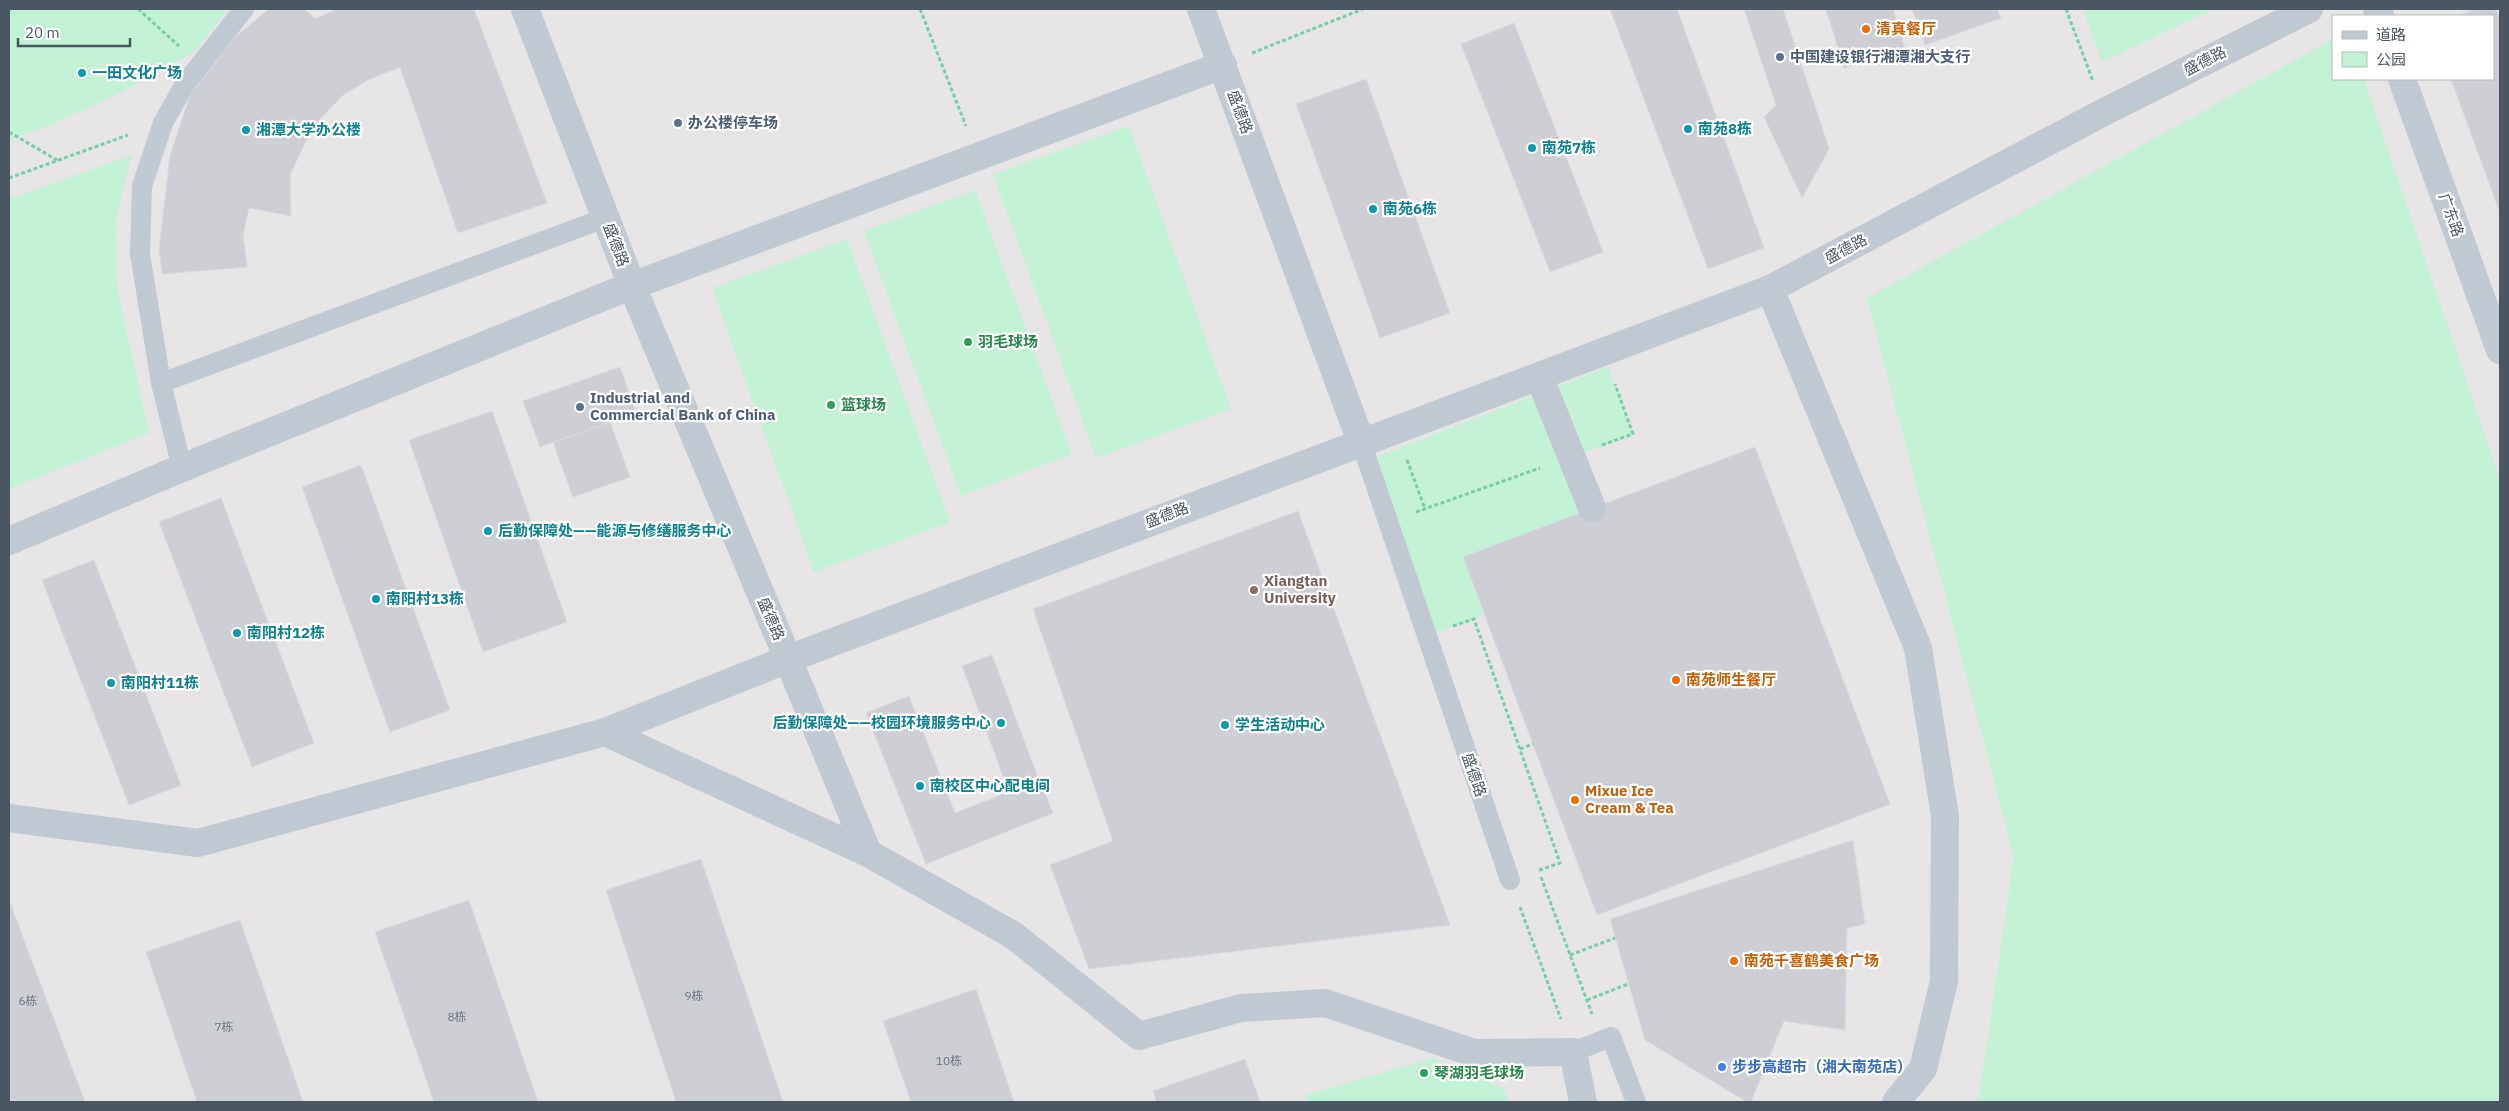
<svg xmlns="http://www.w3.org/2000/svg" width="2509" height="1111" viewBox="0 0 2509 1111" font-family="'IBM Plex Sans','Noto Sans SC',sans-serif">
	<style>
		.education { fill: #e6e4e5; fill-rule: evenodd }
		.green { fill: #c3f1d5 }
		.building { fill: #cdcfd5; stroke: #d7d9de }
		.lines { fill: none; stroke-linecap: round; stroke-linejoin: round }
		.path { stroke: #7ad0a6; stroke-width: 3; stroke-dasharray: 4 2.5; stroke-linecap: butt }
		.lane { stroke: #c1cad2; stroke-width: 20 }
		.street { stroke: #c1cad2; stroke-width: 28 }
		.food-dot { fill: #e8710a; stroke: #fff; stroke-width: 2 }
		.service-dot { fill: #5c6f8a; stroke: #fff; stroke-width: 2 }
		.culture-dot { fill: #0f9aa8; stroke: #fff; stroke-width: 2 }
		.leisure-dot { fill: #2e9e5b; stroke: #fff; stroke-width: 2 }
		.education-dot { fill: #8d6e63; stroke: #fff; stroke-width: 2 }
		.shop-dot { fill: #3f7fe0; stroke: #fff; stroke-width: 2 }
		.labels { text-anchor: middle; stroke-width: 4.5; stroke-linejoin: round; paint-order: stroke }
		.number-label { font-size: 12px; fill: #6b747e }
		.food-label { font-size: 15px; font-weight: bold; fill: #c56008; stroke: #fff; text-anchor: start }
		.service-label { font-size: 15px; font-weight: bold; fill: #4e5e75; stroke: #fff; text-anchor: start }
		.street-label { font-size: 15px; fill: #4a5661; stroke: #fff }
		.culture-label { font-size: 15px; font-weight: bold; fill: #0d838f; stroke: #fff; text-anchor: start }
		.leisure-label { font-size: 15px; font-weight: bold; fill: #27864d; stroke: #fff; text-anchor: start }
		.education-label { font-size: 15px; font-weight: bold; fill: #785e54; stroke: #fff; text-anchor: start }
		.shop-label { font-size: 15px; font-weight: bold; fill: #366cbe; stroke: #fff; text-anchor: start }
	</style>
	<rect width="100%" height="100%" fill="#f5f3f3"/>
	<!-- education -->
	<path class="education" d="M9 9H2500V1102H9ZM2333 16H2493V79H2333Z"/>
	<!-- green -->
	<path class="green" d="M9 9H228L193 53 117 94 53 124 9 140Z
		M2083 9H2214L2102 62Z
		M2333 39V79H2364L2500 480V1102H1973L1979 1097 2014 857 1867 298Z
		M1129 126 1231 409 1096 458 993 174Z
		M132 155 116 219 117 288 149 433 9 489V199Z
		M975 190 1072 454 961 496 864 231Z
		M847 239 950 522 814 572 712 288Z
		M1608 367 1633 434 1572 457 1592 508 1463 557 1484 615 1433 634 1373 458Z
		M1433 1058 1504 1089 1509 1102H1308L1305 1095Z"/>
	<!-- building -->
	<path class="building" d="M269 9H305L315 19 337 9H474L547 203 458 233 400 67 370 79 343 95 322 117 305 143 290 175 291 216 249 208 243 235 247 267 162 274 159 249 170 156 190 95 235 37Z
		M1610 9H1677L1764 248 1708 269Z
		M1744 9H1783L1829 149 1802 198 1764 117 1776 105Z
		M1826 9H1893L1905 49 1844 68Z
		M1912 9H1997L2001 18 1925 45Z
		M2477 9H2496L2500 20V213L2451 79H2493V16H2457Z
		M1514 23 1603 252 1550 272 1461 44Z
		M1366 79 1450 313 1380 338 1296 104Z
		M620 367 636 413 540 447 523 401Z
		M492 411 567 622 483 652 409 440Z
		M610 422 630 477 573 497 553 442Z
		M1755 447 1890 804 1597 915 1463 557Z
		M361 465 450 710 390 732 302 487Z
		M221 498 314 743 252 767 159 522Z
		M1298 511 1450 925 1089 969 1050 865 1113 841 1033 609Z
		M94 560 181 785 129 805 42 580Z
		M992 655 1039 780 1009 792 962 666Z
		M909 696 955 813 1039 780 1053 813 926 864 866 713Z
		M1853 840 1865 924 1847 928 1845 1030 1784 1021 1751 1102H1747L1645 1040 1610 919Z
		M701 859 783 1102H676L606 890Z
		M9 900 85 1102H9Z
		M469 900 538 1102H434L375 932Z
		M240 920 303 1102H197L146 952Z
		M976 989 1014 1102H911L883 1021Z
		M1245 1059 1260 1102H1157L1153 1091Z"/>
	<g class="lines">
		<!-- path -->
		<path class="path" d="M138 9 179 46
			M920 9 966 126
			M2066 9 2093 81
			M1252 53 1363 9
			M9 132 57 160
			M9 178 128 135
			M1602 445 1633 434 1615 384
			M1407 460 1425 509
			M1416 512 1540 468
			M1453 626 1474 619 1560 863 1537 871
			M1520 749 1533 744
			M1541 877 1592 1014
			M1520 907 1561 1019
			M1570 955 1615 938
			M1587 1000 1628 984"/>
		<!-- lane -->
		<path class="lane" d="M161 383 605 218
			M1361 442 1510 880
			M182 468 161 383 140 254 142 186 163 123 185 84 244 9
			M1573 1052 1611 1037 1636 1102"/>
		<!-- street -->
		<path class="street" d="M525 9 632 286 788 659 1770 289 2106 111 2309 9
			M1201 9 1361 442
			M2377 9 2380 16
			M2402 79 2500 350
			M1770 289 1918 648 1945 816 1944 981 1923 1069 1896 1102
			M1539 376 1592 508
			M9 541 182 468 613 293 1223 65
			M605 732 788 659 868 853
			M9 818 198 843 605 732 868 853 1013 935 1139 1036 1241 1008 1325 1003 1474 1053 1573 1052 1583 1102"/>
	</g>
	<!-- markers -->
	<g class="food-dot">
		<circle cx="1866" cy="29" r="5"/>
		<circle cx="1676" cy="680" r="5"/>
		<circle cx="1575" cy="800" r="5"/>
		<circle cx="1734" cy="961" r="5"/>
	</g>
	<g class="service-dot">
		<circle cx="1780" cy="57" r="5"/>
		<circle cx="678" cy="123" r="5"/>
		<circle cx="580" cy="407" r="5"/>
	</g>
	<g class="culture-dot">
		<circle cx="82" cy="73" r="5"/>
		<circle cx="1688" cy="129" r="5"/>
		<circle cx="246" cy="130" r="5"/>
		<circle cx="1532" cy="148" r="5"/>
		<circle cx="1373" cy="209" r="5"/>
		<circle cx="488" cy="531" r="5"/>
		<circle cx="376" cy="599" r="5"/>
		<circle cx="237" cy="633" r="5"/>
		<circle cx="111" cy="683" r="5"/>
		<circle cx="1001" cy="723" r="5"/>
		<circle cx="1225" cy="725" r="5"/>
		<circle cx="920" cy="786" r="5"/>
	</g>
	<g class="leisure-dot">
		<circle cx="968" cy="342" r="5"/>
		<circle cx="831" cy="405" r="5"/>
		<circle cx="1424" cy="1073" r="5"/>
	</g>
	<circle class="education-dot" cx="1254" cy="590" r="5"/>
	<circle class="shop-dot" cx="1722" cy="1067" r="5"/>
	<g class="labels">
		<!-- number labels -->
		<g class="number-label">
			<text x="694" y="1000">9栋</text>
			<text x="28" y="1005">6栋</text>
			<text x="457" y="1021">8栋</text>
			<text x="224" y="1031">7栋</text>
			<text x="949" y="1065">10栋</text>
		</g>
		<!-- food labels -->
		<g class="food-label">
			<text x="1876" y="34">清真餐厅</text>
			<text x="1686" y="685">南苑师生餐厅</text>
			<text x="1585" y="796">Mixue Ice<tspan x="1585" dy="17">Cream &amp; Tea</tspan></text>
			<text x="1744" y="966">南苑千喜鹤美食广场</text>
		</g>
		<!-- service labels -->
		<g class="service-label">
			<text x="1790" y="62">中国建设银行湘潭湘大支行</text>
			<text x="688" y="128">办公楼停车场</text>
			<text x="590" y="403">Industrial and<tspan x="590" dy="17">Commercial Bank of China</tspan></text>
		</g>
		<!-- street labels -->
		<g class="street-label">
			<text transform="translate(2205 61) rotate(-27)" y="5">盛德路</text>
			<text transform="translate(1240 112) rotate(70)" y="5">盛德路</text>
			<text transform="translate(2451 215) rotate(70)" y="5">广东路</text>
			<text transform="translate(616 245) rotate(69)" y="5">盛德路</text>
			<text transform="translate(1846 249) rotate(-28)" y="5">盛德路</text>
			<text transform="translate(1167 515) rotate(-21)" y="5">盛德路</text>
			<text transform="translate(771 619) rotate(67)" y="5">盛德路</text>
			<text transform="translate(1474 775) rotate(71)" y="5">盛德路</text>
		</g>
		<!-- culture labels -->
		<g class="culture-label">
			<text x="92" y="78">一田文化广场</text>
			<text x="1698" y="134">南苑8栋</text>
			<text x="256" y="135">湘潭大学办公楼</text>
			<text x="1542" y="153">南苑7栋</text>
			<text x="1383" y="214">南苑6栋</text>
			<text x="498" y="536">后勤保障处——能源与修缮服务中心</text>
			<text x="386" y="604">南阳村13栋</text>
			<text x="247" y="638">南阳村12栋</text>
			<text x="121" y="688">南阳村11栋</text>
			<text x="991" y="728" text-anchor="end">后勤保障处——校园环境服务中心</text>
			<text x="1235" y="730">学生活动中心</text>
			<text x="930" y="791">南校区中心配电间</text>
		</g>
		<!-- leisure labels -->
		<g class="leisure-label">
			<text x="978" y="347">羽毛球场</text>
			<text x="841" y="410">篮球场</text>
			<text x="1434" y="1078">琴湖羽毛球场</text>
		</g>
		<!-- education labels -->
		<g class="education-label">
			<text x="1264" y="586">Xiangtan<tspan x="1264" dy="17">University</tspan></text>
		</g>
		<!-- shop labels -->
		<g class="shop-label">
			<text x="1732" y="1072">步步高超市（湘大南苑店）</text>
		</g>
	</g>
	<!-- border -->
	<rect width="2509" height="1111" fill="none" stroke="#4a5661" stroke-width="20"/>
	<!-- legend -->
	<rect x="2332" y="15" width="162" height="65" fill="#ffffff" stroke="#b7bbc0"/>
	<rect x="2342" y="31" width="25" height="8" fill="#c1cad2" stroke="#b7bbc0"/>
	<text x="2376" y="40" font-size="15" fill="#4a5661">道路</text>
	<rect x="2342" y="52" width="25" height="15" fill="#c3f1d5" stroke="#b7bbc0"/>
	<text x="2376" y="65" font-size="15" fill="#4a5661">公园</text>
	<!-- scale -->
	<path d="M18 38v8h112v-8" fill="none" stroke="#4a5661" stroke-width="2.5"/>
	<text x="25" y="38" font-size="15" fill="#4a5661" stroke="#ffffff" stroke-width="4" paint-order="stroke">20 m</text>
</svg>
